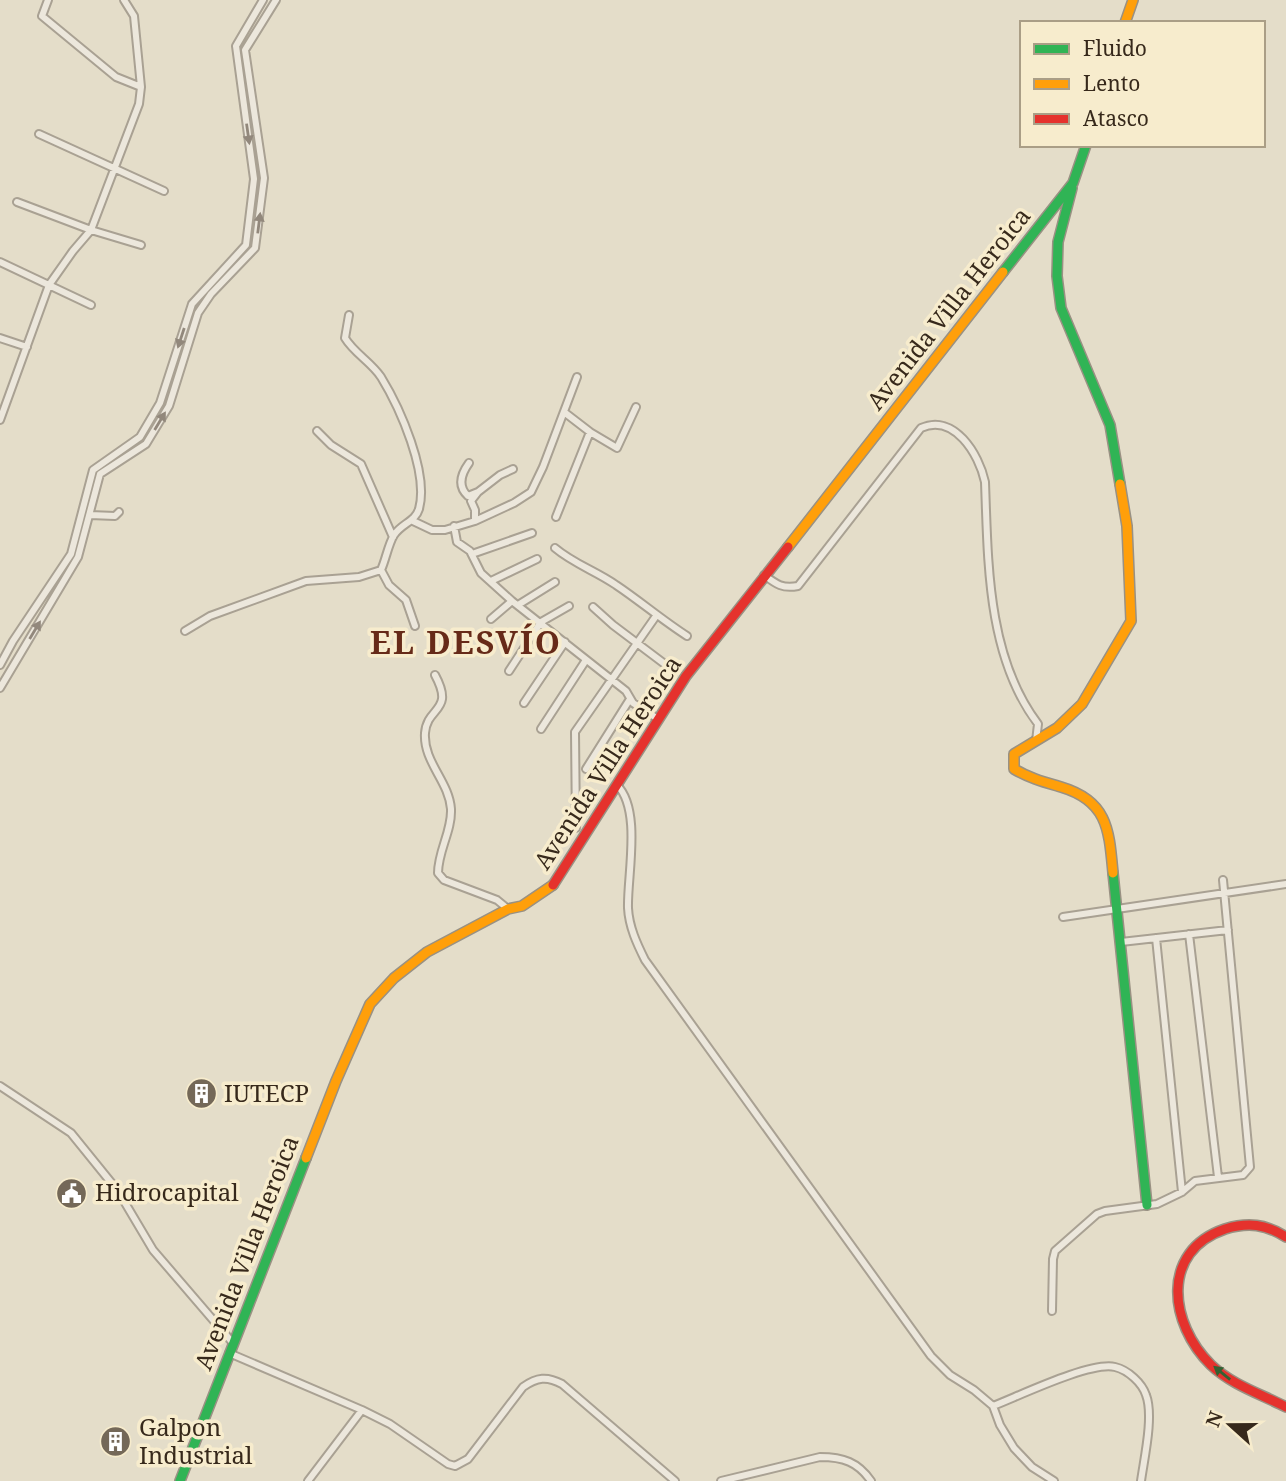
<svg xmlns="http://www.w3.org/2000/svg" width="1286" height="1481" viewBox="0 0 1286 1481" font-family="'Noto Serif',serif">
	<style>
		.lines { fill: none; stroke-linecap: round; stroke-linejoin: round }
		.street-casing { stroke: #a9a193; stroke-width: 10 }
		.fast-casing { stroke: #999183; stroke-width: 12 }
		.slow-casing { stroke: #999183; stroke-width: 12 }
		.jam-casing { stroke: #999183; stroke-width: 12 }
		.street { stroke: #ece7dc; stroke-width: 6 }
		.fast { stroke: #30b455; stroke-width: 9 }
		.slow { stroke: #ff9f0a; stroke-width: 9 }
		.jam { stroke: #e5322d; stroke-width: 9 }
		.oneway { fill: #92887c }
		.oneway2 { fill: #346132 }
		.labels { text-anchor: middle; stroke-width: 7; stroke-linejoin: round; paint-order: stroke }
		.street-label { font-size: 24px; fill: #37291b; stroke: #f7eccd }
		.poi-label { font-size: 24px; fill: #37291b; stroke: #f7eccd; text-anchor: start }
		.district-label { font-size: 32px; font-weight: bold; letter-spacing: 2px; fill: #662a18; stroke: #f7eccd }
	</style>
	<rect width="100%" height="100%" fill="#e4ddc9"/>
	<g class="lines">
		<defs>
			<path id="street" d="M48 0 42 16 116 77 141 87
				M39 134 164 191
				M17 202 91 230 141 245
				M0 262 91 305
				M0 338 27 347
				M564 412 590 432 617 448 636 407
				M0 420 49 285 73 251 91 230 139 104 141 87 134 16 124 0
				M317 431 331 445 361 464 393 537
				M469 463C461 474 457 486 468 496L478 492 471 501 475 510V521
				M478 492 500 475 513 469
				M90 515 115 516 119 512
				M556 517 590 432
				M413 521 432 530H445L475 521 514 503 531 492 543 467 577 377
				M454 526 457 542 470 551 481 573 512 601 626 691 633 703 658 719
				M555 548C574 564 596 571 616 585 640 601 662 620 687 636
				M472 554 532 533
				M381 570 389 585 406 600 415 626
				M764 575C776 584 782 589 798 586L921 428C954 413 979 454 985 482 988 562 987 657 1038 724L1036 741
				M491 581 537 559
				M518 605 555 582
				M593 607 613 625 666 665
				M491 619 512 601
				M185 631 210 616 306 581 359 577 381 570C386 559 388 545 394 535 402 523 415 522 419 509 429 473 400 408 381 377 371 362 354 353 345 338L349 315
				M0 665 13 641 71 554 93 470 140 437 160 403 192 304 246 245 254 179 236 46 263 0
				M509 671 541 622 569 606
				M435 675C455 712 427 706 425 733 423 762 449 781 451 809 452 831 438 851 438 873L444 880 497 900 508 909
				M0 688 78 557 100 474 146 444 169 406 198 313 211 294 255 248 264 178 245 50 276 0
				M524 703 565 642
				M541 729 586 660
				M586 769 630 699
				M617 785C642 810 627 876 628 908 629 927 637 944 645 960L931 1356 950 1375 974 1390 993 1406 1000 1425 1014 1448 1032 1467 1054 1481
				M576 828 575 732 656 616
				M1063 917 1286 884
				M1189 934 1218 1177
				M1156 938 1182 1192
				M1121 942 1228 930
				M0 1086 71 1133 118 1191 153 1250 232 1342
				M1052 1311 1053 1259 1055 1251 1097 1214 1105 1211 1157 1204 1182 1192 1195 1181 1243 1175 1250 1167 1223 880
				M229 1353 362 1410 390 1424 448 1464 455 1466 468 1459 523 1387C537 1377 547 1376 562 1384L675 1481
				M993 1406C1019 1396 1091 1361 1115 1367 1128 1370 1142 1383 1146 1395 1154 1416 1144 1459 1141 1481
				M308 1481 362 1410
				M721 1481 820 1457C843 1457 858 1462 871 1481"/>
			<path id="fast" d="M1072 188 1058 242 1057 276 1061 308 1110 425 1120 484
				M1003 272 1073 183 1086 145
				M1113 873 1147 1205
				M180 1481 306 1158"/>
			<path id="slow" d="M1125 23 1133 0
				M788 547 1003 272
				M1113 873C1109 830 1108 801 1061 787 1044 782 1029 778 1014 769V754L1057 728 1082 704 1131 621 1127 526 1120 484
				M306 1158 336 1081 370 1004 394 978 427 952 508 909 522 906 553 885"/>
			<path id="jam" d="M553 885 686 676 788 547
				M1286 1237C1266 1224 1248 1222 1225 1229 1160 1251 1169 1324 1211 1365 1232 1385 1261 1394 1286 1407"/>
		</defs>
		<!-- street casing -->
		<use href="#street" class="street-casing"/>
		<!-- fast casing -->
		<use href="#fast" class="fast-casing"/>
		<!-- slow casing -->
		<use href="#slow" class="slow-casing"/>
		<!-- jam casing -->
		<use href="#jam" class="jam-casing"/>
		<!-- street -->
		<use href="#street" class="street"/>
		<!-- fast -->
		<use href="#fast" class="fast"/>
		<!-- slow -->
		<use href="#slow" class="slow"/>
		<!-- jam -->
		<use href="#jam" class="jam"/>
	</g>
	<!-- one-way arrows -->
	<defs><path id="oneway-solid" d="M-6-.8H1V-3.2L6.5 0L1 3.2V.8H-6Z" transform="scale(1.75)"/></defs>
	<g class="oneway">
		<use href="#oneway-solid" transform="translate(248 134) rotate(82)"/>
		<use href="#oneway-solid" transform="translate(259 223) rotate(-83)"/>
		<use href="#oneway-solid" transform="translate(181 338) rotate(108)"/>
		<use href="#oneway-solid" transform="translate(160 421) rotate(-59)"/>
		<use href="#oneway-solid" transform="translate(35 630) rotate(-59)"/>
	</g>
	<use class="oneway2" href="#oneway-solid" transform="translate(1222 1373) rotate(-141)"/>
	<!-- icons -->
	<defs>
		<symbol id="building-disc" viewBox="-11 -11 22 22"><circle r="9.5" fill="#746858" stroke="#f7eccd"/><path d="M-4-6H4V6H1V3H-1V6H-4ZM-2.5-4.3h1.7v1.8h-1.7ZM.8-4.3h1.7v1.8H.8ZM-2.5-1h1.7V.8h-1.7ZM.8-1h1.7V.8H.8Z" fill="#fff"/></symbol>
		<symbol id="civic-disc" viewBox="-11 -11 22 22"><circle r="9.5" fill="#746858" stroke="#f7eccd"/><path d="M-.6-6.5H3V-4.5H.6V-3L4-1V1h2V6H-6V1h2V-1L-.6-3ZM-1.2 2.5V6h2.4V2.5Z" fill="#fff"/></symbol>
	</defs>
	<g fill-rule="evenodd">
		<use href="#building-disc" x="184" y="1076" width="35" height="35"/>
		<use href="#civic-disc" x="54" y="1176" width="35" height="35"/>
		<use href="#building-disc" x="98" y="1424" width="35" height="35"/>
	</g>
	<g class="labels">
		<!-- street labels -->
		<g class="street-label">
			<text transform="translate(949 309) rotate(-52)" y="8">Avenida Villa Heroica</text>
			<text transform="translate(608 763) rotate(-57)" y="8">Avenida Villa Heroica</text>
			<text transform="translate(247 1253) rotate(-69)" y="8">Avenida Villa Heroica</text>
		</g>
		<!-- poi labels -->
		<g class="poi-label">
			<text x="224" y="1102">IUTECP</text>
			<text x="95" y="1201">Hidrocapital</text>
			<text x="139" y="1436">Galpon<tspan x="139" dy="28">Industrial</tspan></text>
		</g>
		<!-- district labels -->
		<g class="district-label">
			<text x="466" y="654">EL DESVÍO</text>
		</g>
	</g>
	<!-- legend -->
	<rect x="1020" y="21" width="245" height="126" fill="#f7eccd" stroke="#aa9e86" stroke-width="2"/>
	<rect x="1034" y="44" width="35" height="10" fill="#30b455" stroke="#aa9e86" stroke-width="2"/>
	<text x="1083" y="56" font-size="21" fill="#37291b">Fluido</text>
	<rect x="1034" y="79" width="35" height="10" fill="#ff9f0a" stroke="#aa9e86" stroke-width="2"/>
	<text x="1083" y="91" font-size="21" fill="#37291b">Lento</text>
	<rect x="1034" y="114" width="35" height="10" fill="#e5322d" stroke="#aa9e86" stroke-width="2"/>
	<text x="1083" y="126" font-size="21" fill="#37291b">Atasco</text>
	<!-- north arrow -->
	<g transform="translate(1230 1425) rotate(291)" stroke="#f7eccd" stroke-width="5" paint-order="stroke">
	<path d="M0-5L12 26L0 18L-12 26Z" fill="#37291b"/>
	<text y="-10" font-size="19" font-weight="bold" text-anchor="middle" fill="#37291b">N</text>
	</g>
</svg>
